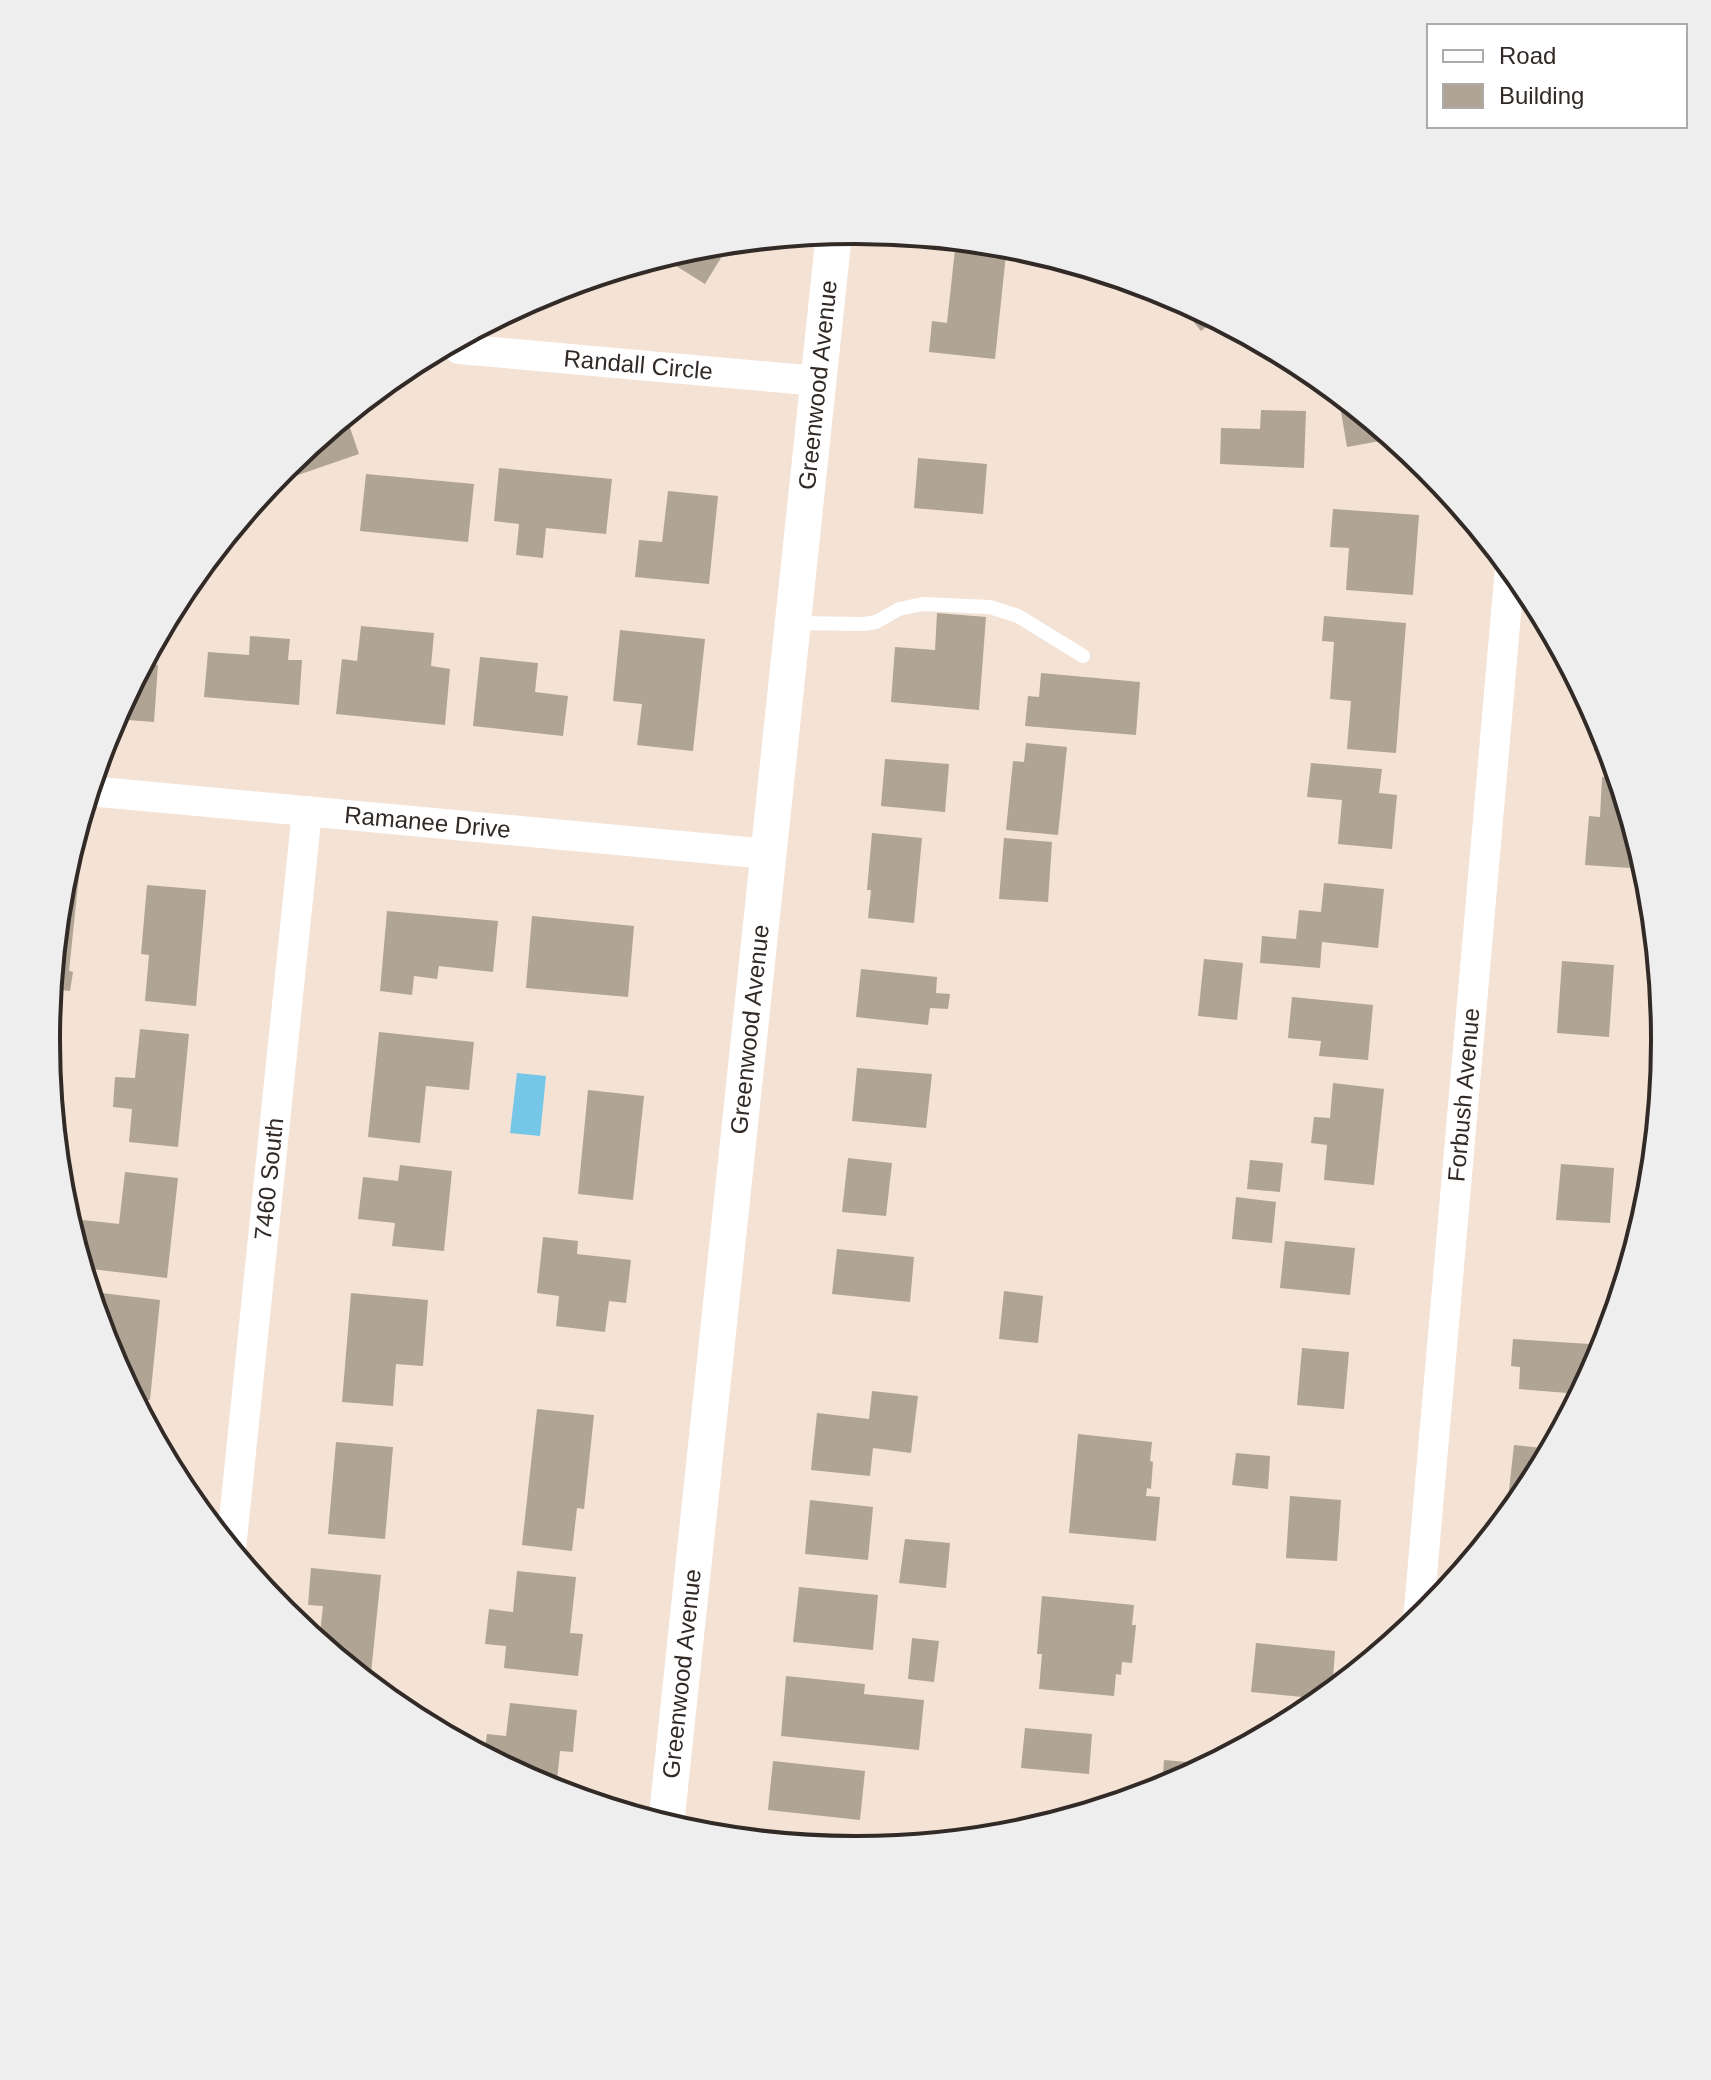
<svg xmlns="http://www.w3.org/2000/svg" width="1711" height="2080" viewBox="0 0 1711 2080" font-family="Helvetica,sans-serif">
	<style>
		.water { fill: #76c6e7 }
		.building { fill: #b0a494 }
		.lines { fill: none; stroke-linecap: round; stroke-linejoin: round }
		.service { stroke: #fff; stroke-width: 14 }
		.minor { stroke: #fff; stroke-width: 30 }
		.tertiary { stroke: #fff; stroke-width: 36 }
		.labels { text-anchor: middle; stroke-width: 6; stroke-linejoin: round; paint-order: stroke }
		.street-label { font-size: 24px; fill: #312a26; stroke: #fff }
		.rim { fill: none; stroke: #312a26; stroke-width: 4 }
	</style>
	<rect width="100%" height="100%" fill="#f4e2d5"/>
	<!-- water -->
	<path class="water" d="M517 1073 546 1076 540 1136 510 1133Z"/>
	<!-- building -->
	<path class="building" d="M956 240 1007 245 995 359 929 352 932 321 947 323Z
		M730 243 705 284 665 259 668 255 698 246Z
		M1185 303 1216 319 1201 331 1181 306Z
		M1338 394 1391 437V439L1347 447Z
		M1261 410 1306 411 1304 468 1220 464 1221 428 1260 429Z
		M346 416 359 454 295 476 290 462Z
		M918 458 987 464 983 514 914 508Z
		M499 468 612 479 606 534 546 528 543 558 516 555 519 524 494 521Z
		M366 474 474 484 468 542 360 531Z
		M668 491 718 496 709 584 635 577 639 540 662 542Z
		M1333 509 1419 515 1413 595 1346 590 1349 548 1330 547Z
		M937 613 986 617 979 710 891 702 895 647 935 650Z
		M1324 616 1406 623 1396 753 1347 749 1351 701 1330 699 1334 642 1322 641Z
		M361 626 434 633 431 666 450 669 445 725 336 714 342 659 357 661Z
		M620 630 705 639 693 751 637 745 642 704 613 701Z
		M250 636 290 639 288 660H302L299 705 204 697 208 652 249 655Z
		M480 657 538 663 535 692 568 696 563 736 473 726Z
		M143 664 158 665 154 722 114 719Z
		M1041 673 1140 682 1136 735 1025 726 1028 696 1039 697Z
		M1596 717 1604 731 1610 753 1594 751Z
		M1026 743 1067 747 1058 835 1006 830 1013 761 1024 762Z
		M885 759 949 764 945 812 881 806Z
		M1311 763 1382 769 1379 793 1397 795 1392 849 1338 844 1342 800 1307 797Z
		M1602 777 1618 778 1646 869 1585 865 1589 816 1600 817Z
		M872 833 922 838 914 923 868 918 871 890H867Z
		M1004 838 1052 842 1048 902 999 899Z
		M64 873 79 875 69 971 73 972 70 991 51 989 62 882Z
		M1324 883 1384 889 1378 948 1322 942 1320 968 1260 963 1262 936 1296 939 1299 910 1321 912Z
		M147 885 206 890 196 1006 145 1001 149 955 141 954Z
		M387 911 498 921 493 972 439 966 437 979 414 976 412 995 380 991Z
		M532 916 634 926 628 997 526 988Z
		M1204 959 1243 963 1237 1020 1198 1016Z
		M1562 961 1614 965 1609 1037 1557 1033Z
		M861 969 937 977 936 993 950 994 948 1009 930 1008 928 1025 856 1017Z
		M1292 997 1373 1005 1368 1060 1319 1056 1321 1041 1288 1038Z
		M140 1029 189 1034 178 1147 129 1142 132 1109 113 1107 115 1077 135 1078Z
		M379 1032 474 1042 469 1090 426 1086 420 1143 368 1137Z
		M46 1039 59 1046 49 1067 46 1040Z
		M857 1068 932 1074 926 1128 852 1121Z
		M1333 1083 1384 1089 1374 1185 1324 1180 1327 1145 1311 1143 1314 1117 1330 1118Z
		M588 1090 644 1096 633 1200 578 1194Z
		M848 1158 892 1163 886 1216 842 1212Z
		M1250 1160 1283 1163 1280 1192 1247 1189Z
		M1561 1164 1614 1168 1610 1223 1556 1220Z
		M400 1165 452 1171 444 1251 392 1246 395 1223 358 1219 363 1177 398 1181Z
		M125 1172 178 1178 167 1278 83 1268 79 1255 83 1220 119 1224Z
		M1236 1197 1276 1202 1272 1243 1232 1239Z
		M543 1237 578 1241 577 1254 631 1260 626 1303 609 1301 605 1332 556 1326 559 1296 537 1293Z
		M1285 1241 1355 1248 1350 1295 1280 1288Z
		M837 1249 914 1257 910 1302 832 1294Z
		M1004 1291 1043 1296 1038 1343 999 1339Z
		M93 1292 160 1300 150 1400 133 1398 107 1349 92 1298Z
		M351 1293 428 1300 423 1366 396 1364 393 1406 342 1402Z
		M1609 1295 1620 1296 1607 1338H1606Z
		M1513 1339 1605 1345 1580 1394 1519 1389 1520 1367 1511 1366Z
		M1302 1348 1349 1352 1344 1409 1297 1405Z
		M872 1391 918 1396 911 1453 873 1448 870 1476 811 1470 817 1413 869 1419Z
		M537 1409 594 1415 584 1509 577 1508 572 1551 522 1545Z
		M1078 1434 1152 1442 1150 1461 1153 1462 1151 1489 1147 1488 1146 1496 1160 1497 1156 1541 1069 1533Z
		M336 1442 393 1447 385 1539 328 1534Z
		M1514 1445 1550 1449 1528 1490 1506 1517Z
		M1236 1453 1270 1456 1268 1489 1232 1485Z
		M1290 1496 1341 1500 1337 1561 1286 1558Z
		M810 1500 873 1507 868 1560 805 1554Z
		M905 1539 950 1543 946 1588 899 1583Z
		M311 1568 381 1575 371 1673 354 1671 319 1642 323 1606 308 1605Z
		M517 1571 576 1577 570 1633 583 1634 578 1676 504 1668 506 1646 485 1644 489 1609 513 1612Z
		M799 1587 878 1595 873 1650 793 1642Z
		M1042 1596 1134 1605 1132 1625H1136L1132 1663 1122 1662 1121 1675 1116 1674 1114 1696 1039 1689 1042 1654H1037Z
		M912 1638 939 1641 934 1682 908 1679Z
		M1256 1643 1335 1651 1332 1691 1322 1699 1251 1692Z
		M786 1676 865 1684 864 1694 924 1700 919 1750 781 1736Z
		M510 1703 577 1710 573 1752 560 1751 556 1791 545 1788 484 1755 487 1734 506 1736Z
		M1025 1728 1092 1734 1089 1774 1021 1768Z
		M1164 1760 1211 1764 1162 1789Z
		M773 1761 865 1771 860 1820 768 1810Z"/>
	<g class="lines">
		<!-- service -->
		<path class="service" d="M793 623 864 624 876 622 899 609 923 604 990 607 1018 616 1083 656"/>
		<!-- minor -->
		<g class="minor">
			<path id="s1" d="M459 349 818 381"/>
			<path id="s2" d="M89 791 768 854"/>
			<path id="s3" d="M231 1549 307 811"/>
			<path id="s4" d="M1418 1621 1510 568"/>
		</g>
		<!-- tertiary -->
		<path class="tertiary" id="s5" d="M666 1825 834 233"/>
	</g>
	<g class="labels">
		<!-- street labels -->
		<g class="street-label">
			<text dy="8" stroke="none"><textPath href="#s1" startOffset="180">Randall Circle</textPath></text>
			<text dy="8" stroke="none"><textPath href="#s5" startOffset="1448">Greenwood Avenue</textPath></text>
			<text dy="8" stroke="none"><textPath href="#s2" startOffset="340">Ramanee Drive</textPath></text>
			<text dy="8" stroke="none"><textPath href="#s5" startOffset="800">Greenwood Avenue</textPath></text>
			<text dy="8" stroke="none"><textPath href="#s4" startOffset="528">Forbush Avenue</textPath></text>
			<text dy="8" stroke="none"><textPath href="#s3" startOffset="372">7460 South</textPath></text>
			<text dy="8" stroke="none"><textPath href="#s5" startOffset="152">Greenwood Avenue</textPath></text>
		</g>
	</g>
	<!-- crop -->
	<path d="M0 0H1711V2080H0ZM855 244H856A795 795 0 0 1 1651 1039V1041A795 795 0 0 1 856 1836H855A795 795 0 0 1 60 1041V1039A795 795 0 0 1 855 244Z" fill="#efeeee" fill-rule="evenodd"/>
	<path class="rim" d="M855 244H856A795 795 0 0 1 1651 1039V1041A795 795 0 0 1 856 1836H855A795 795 0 0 1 60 1041V1039A795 795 0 0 1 855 244Z"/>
	<!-- legend -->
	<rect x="1427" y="24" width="260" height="104" fill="#ffffff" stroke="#adaaa8" stroke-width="2"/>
	<rect x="1443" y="50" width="40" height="12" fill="#ffffff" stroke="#adaaa8" stroke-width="2"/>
	<text x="1499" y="64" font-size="24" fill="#312a26">Road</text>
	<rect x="1443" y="84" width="40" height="24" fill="#b0a494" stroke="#adaaa8" stroke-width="2"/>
	<text x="1499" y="104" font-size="24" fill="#312a26">Building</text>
</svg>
